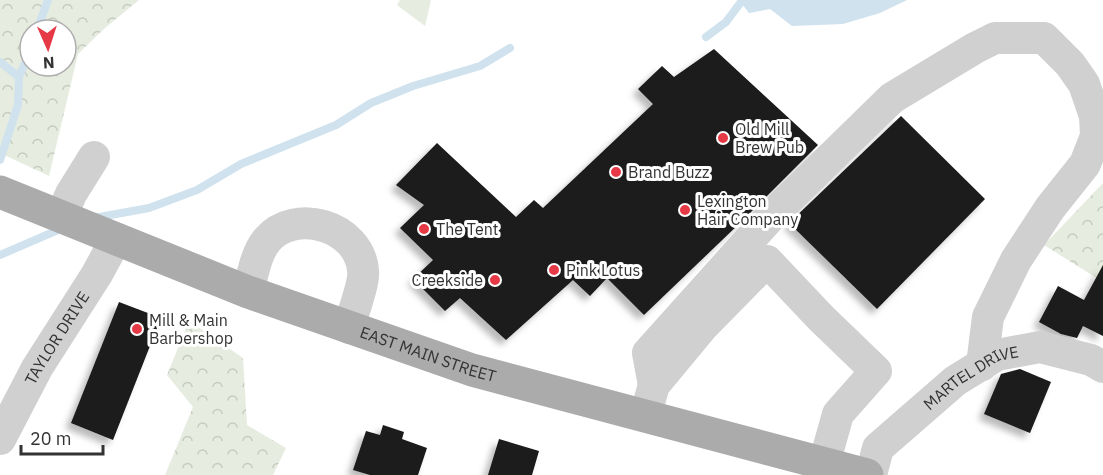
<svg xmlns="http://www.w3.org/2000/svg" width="1103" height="475" viewBox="0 0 1103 475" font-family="'IBM Plex Sans',sans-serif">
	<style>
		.grass { fill: #e6ecdf }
		.forest { fill: url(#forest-crowns); fill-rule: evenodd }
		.water { fill: #cfe2ee }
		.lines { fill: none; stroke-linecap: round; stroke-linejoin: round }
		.stream { stroke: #cfe2ee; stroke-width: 8 }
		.building { fill: #1a1a1a; filter: url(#shadow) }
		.minor { stroke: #d0d0d0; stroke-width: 32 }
		.major { stroke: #ababab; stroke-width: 33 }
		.poi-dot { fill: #e63946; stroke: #fff; stroke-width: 2 }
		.labels { text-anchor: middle; stroke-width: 6; stroke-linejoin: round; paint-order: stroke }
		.poi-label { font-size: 16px; fill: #333; stroke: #fff; text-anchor: start }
		.street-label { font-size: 16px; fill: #333; stroke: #fff }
	</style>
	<defs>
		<pattern id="forest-crowns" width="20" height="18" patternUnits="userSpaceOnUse" patternTransform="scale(1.5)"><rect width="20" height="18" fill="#e6ecdf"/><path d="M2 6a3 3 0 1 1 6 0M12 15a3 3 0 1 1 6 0" fill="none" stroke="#c6cbc0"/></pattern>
		<filter id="shadow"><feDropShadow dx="-5.5" dy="5.5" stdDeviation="3" flood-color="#0004"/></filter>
	</defs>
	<rect width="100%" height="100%" fill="#fff"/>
	<!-- grass -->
	<path class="grass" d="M400 0H431L425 26 397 5Z"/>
	<!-- forest -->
	<path class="forest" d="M0 0H139L105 28 78 54 49 176 0 153ZM30 30H66V66H30Z
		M1103 183V282L1044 245Z
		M189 321 243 358 247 425 286 448 273 475H165L193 407 167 375Z"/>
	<!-- water -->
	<path class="water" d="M739 0H907L880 13 843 24 792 26 770 9 749 13Z"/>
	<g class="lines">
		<!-- stream -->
		<path class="stream" d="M37 30 48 0
			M706 37 726 22 741 2
			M0 62 19 77
			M0 160 18 105 19 77 30 51
			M94 218 149 208 197 190 241 164 336 125 371 103 413 86 480 66 510 48
			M0 255 65 227"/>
	</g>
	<!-- building -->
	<path class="building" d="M714 49 818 145 742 221 644 315 607 278 590 296 573 280 506 340 460 298 445 311 413 279 433 260 400 228 424 205 396 185 437 143 516 217 534 200 543 208 653 104 638 89 662 66 674 77Z
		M901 116 985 199 877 309 789 223Z
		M1103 265V336L1083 326 1077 338 1061 334 1039 322 1058 286 1084 300Z
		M119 302 161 318 113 440 71 423Z
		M1020 369 1051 382 1030 433 984 414 1001 374Z
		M383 425 404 432 402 439 427 448 418 475H370L353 470 366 431 380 435Z
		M499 439 539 451 532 475H488Z"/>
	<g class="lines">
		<!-- minor -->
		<g class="minor">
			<path d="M61 217 71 194 94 157"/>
			<path d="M248 292C253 275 255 255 267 240 295 207 359 226 363 270 365 282 352 315 349 328"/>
			<path d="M654 385 648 353 770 217 892 98 975 48 995 38H1044L1070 64 1084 84 1095 116 1096 136 1085 164 1050 208 1016 260 988 317 982 365"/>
			<path d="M650 399 654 385 683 350 703 326 767 261 821 318 876 371 838 414 821 475"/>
			<path id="s1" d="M0 439 37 368 97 274 116 239"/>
			<path id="s2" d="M871 475 878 448 955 381 997 355 1040 347 1091 360 1103 367"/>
		</g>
		<!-- major -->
		<path class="major" id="s3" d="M0 192 248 292 472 370 867 475"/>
	</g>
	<!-- markers -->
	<g class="poi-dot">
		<circle cx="723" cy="138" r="6"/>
		<circle cx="616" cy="172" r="6"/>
		<circle cx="685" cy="210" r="6"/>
		<circle cx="424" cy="229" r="6"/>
		<circle cx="554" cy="270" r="6"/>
		<circle cx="495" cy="280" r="6"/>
		<circle cx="137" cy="329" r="6"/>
	</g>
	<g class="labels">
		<!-- poi labels -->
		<g class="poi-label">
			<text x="735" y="135">Old Mill<tspan x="735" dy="18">Brew Pub</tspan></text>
			<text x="628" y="178">Brand Buzz</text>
			<text x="697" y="207">Lexington<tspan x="697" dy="18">Hair Company</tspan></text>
			<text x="436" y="235">The Tent</text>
			<text x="566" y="276">Pink Lotus</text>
			<text x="483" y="286" text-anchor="end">Creekside</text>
			<text x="149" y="326">Mill &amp; Main<tspan x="149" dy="18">Barbershop</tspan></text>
		</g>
		<!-- street labels -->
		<g class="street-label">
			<text dy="6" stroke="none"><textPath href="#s1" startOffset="116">TAYLOR DRIVE</textPath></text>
			<text dy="6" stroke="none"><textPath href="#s3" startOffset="458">EAST MAIN STREET</textPath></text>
			<text dy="6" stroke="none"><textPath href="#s2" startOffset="146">MARTEL DRIVE</textPath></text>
		</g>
	</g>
	<!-- north arrow -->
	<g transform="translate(48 48) rotate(177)"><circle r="28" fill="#ffffff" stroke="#adadad" stroke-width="1.5"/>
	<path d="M0-4.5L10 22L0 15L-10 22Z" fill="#e63946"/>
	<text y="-9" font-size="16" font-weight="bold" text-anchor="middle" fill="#333333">N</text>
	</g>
	<!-- scale -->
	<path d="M21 445v9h82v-9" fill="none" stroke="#333333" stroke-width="3"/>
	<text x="30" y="445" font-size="18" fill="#333333" stroke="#ffffff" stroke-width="4.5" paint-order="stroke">20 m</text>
</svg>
